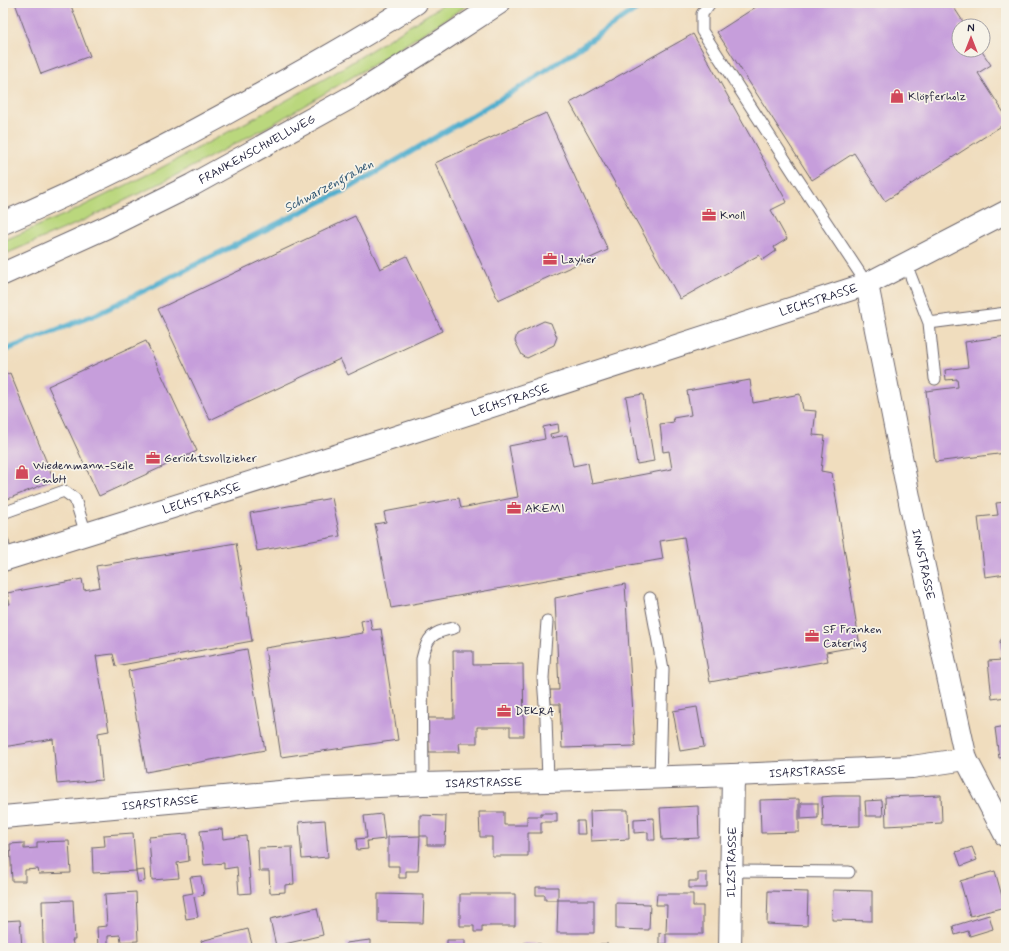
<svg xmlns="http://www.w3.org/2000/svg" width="1009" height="951" viewBox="0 0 1009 951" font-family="Mynerve,sans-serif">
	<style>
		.green { fill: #bad77d; stroke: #6e7c5c }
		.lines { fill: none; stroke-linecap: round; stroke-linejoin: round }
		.stream { stroke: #50aece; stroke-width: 5.5 }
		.building { fill: #c69edb }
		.lane-casing { stroke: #6a6369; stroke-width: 13 }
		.street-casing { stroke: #6a6369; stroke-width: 24 }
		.highway-casing { stroke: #6a6369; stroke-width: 24 }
		.lane { stroke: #fff; stroke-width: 11 }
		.street { stroke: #fff; stroke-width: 22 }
		.highway { stroke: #fff; stroke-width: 22 }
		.labels { text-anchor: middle; stroke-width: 3.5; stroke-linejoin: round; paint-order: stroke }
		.poi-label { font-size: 12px; fill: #22223b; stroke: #f7f3e8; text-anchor: start }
		.street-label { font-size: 12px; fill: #22223b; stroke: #f7f3e8 }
		.water-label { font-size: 13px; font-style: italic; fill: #345a76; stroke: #f7f3e8 }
	</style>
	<rect width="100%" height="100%" fill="#f7f3e8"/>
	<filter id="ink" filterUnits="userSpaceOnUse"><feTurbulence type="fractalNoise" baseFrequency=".025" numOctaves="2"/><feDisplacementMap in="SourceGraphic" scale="8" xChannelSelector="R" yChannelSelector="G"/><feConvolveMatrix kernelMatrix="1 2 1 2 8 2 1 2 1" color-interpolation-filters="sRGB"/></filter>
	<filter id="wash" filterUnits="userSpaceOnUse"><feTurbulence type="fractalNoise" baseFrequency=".012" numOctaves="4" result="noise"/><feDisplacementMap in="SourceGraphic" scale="16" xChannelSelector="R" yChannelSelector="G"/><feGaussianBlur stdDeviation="0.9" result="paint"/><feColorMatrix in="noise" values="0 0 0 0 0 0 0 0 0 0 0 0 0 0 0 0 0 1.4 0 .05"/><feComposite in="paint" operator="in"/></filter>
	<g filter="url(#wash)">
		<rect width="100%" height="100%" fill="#f0ddbe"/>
		<!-- green -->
		<path class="green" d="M446 3H471L389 55 280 120 163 182 78 223 3 255V241L73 211 157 170 273 108 333 74Z"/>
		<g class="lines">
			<!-- stream -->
			<path class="stream" d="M3 351 97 314 353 186 529 82 645 3"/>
		</g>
		<g id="blocks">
			<!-- building -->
			<path class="building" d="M15 3H70L90 56 41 74Z
				M762 3H951L966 26H959V50H981L991 65 978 73 1006 116V123L885 201 854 153 812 180 717 32Z
				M693 34 787 202 771 210 787 239 774 247 776 251 766 258 762 260 759 255 680 299 570 103Z
				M546 113 608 250 498 300 435 163Z
				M355 216 380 269 407 256 442 331 348 375 340 359 210 420 158 309Z
				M544 321 551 323 553 328 557 337 554 345 527 358 522 355 515 341 517 334Z
				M1006 336V453L935 462 926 391 958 387 957 379 946 380 945 370 968 367 965 342Z
				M146 341 197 451 99 496 48 386Z
				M10 373 54 480 3 501V376Z
				M750 380 753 403 800 394 803 410 816 411 813 435 825 436 821 471 832 473 860 646 826 652 828 661 710 682 684 537 660 541 663 559 391 608 375 524 386 522 384 512 459 498 461 508 518 497 509 446 545 439 543 427 558 424 559 432 550 434 551 438 567 435 573 466 588 463 592 484 672 469 669 451 663 452 660 424 674 422 673 418 691 415 687 391Z
				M643 394 654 461 637 464 626 397Z
				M332 498 340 536 257 551 250 513Z
				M1006 502V574L985 577 978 517 998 515 996 503Z
				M236 543 252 641 116 666 113 654 96 656 109 731 98 733 102 780 57 784 53 739 3 747V605L10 604 7 593 82 579 84 590 100 587 96 566Z
				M625 584 635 746 562 748 560 704H551L550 690H559L555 598Z
				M370 619 372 630 381 629 398 740 281 757 265 648 363 633 361 621Z
				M1006 633V697L992 699 988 661 1002 660 1000 641Z
				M247 649 265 750 146 772 128 671Z
				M453 651H473V665L523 664 524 736H510V727H477V743H459L460 752H429L428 718H454Z
				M697 707 704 747 680 751 673 711Z
				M1006 726V757L999 758 995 728Z
				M941 795 942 823 886 826 885 797Z
				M833 796H860V826L823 827 822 797Z
				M799 799V832L761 833 760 800Z
				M882 800 883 816H866L865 801Z
				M801 803H818V818L801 819Z
				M698 806 699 838 662 840 660 808Z
				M609 810H628L629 839 591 841 590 811Z
				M479 812H504V825H527V816H541V813H557V822H541V833H528V856H492V837H480Z
				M382 814 385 839 367 841 368 849 357 850 356 839 367 838 364 816Z
				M420 815 446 816 445 845H427V836H420Z
				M654 818 655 840H648V832L634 833V819Z
				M325 820 328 857 302 859 299 822Z
				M577 821H584L585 834H577Z
				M222 829 223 839 246 836 251 893 239 894 237 867 224 869V863L204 865 200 831Z
				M133 833 136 871 93 873 92 847 105 846 104 835Z
				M187 834 189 861 177 863 179 878 152 880 149 837Z
				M420 836 418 871H406V878H399V866H388V837Z
				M69 841 71 873 39 874 38 869 25 870V881H12L10 844 24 843V849L37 848V842Z
				M292 847 294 884 285 885V892L270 893 269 871H259L258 848Z
				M972 847 977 860 961 866 956 852Z
				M144 870 145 881 138 882 136 871Z
				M995 871 1005 907 970 916 960 881Z
				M698 873H707V888H689V881H698Z
				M201 876 204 895 194 897 198 917 186 919 182 895 193 893 190 877Z
				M536 887H558V900H594V933H557L558 900H545V895H536Z
				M833 890 872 891V921L832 920Z
				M768 891 808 892 807 926 767 924Z
				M136 892 138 941 121 942 120 935 108 936V948H98L97 927 107 926 105 894Z
				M378 894 424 895 423 923 378 922Z
				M460 894H515V926H482V932H474V926H460Z
				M657 894H693V906H703V934H666L667 905H656Z
				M73 900 75 940H72L74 948H44L43 941 42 901Z
				M616 903 650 904 649 930 616 929Z
				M317 908 323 935 276 946 270 919Z
				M989 915 993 929 970 936 968 931 955 935 953 926Z
				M20 920 22 948H3V921Z
				M248 929 253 948H203L201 941Z
				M659 933 666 934V944H659Z
				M370 940V948H347L346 943Z
				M447 940H465V948H447Z
				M524 943 541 944V948H524Z
				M600 944H608V948H600Z"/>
		</g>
	</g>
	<g filter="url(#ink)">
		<use href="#blocks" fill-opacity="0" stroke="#6a6369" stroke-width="1"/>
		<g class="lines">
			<defs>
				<path id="lane" d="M710 3 702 14V31L793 172 867 284
					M906 264 929 323 1006 313
					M929 323 935 379
					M3 513 64 491 75 499 86 534
					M3 542 6 559
					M650 598 663 669 660 778
					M547 621 543 678 546 718 548 781
					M423 784 422 659C427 637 432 632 454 628
					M732 871 849 872"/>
				<g id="street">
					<path id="s1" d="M867 284 911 507 966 759 1006 836"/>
					<path id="s2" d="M3 560 390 439 867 284 1006 212"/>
					<path id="s3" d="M3 817 312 789 423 784 548 781 733 775 912 767 966 759"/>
					<path id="s4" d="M730 948 733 775"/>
				</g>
				<g id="highway">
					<path d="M3 223C95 184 183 138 270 89 319 62 369 34 416 3"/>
					<path id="s5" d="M3 274 107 227 192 185 355 95 438 43 499 3"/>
				</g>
			</defs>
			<!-- lane casing -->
			<use href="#lane" class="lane-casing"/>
			<!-- street casing -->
			<use href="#street" class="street-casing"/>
			<!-- highway casing -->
			<use href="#highway" class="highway-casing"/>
			<!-- lane -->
			<use href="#lane" class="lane"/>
			<!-- street -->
			<use href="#street" class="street"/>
			<!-- highway -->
			<use href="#highway" class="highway"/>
		</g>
	</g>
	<!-- icons -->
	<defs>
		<symbol id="shop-bare" viewBox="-9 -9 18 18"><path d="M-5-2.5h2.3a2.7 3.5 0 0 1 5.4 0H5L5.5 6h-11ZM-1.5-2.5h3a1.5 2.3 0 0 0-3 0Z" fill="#d1495b" stroke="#f7f3e8" stroke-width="2.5" paint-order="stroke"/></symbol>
		<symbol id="office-bare" viewBox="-9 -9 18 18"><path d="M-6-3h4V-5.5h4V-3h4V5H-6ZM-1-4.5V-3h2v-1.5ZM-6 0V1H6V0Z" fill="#d1495b" stroke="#f7f3e8" stroke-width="2.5" paint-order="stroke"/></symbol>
	</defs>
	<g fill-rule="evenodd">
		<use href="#shop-bare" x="887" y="86" width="20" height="20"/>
		<use href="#office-bare" x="699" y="205" width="20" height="20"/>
		<use href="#office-bare" x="540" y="249" width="20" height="20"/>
		<use href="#office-bare" x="143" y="448" width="20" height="20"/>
		<use href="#shop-bare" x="12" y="462" width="20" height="20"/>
		<use href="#office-bare" x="504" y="498" width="20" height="20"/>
		<use href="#office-bare" x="802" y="626" width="20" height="20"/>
		<use href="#office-bare" x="494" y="701" width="20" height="20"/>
	</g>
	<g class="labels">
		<!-- poi labels -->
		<g class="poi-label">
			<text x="908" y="100">Klöpferholz</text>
			<text x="720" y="219">Knoll</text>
			<text x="561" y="263">Layher</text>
			<text x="164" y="462">Gerichtsvollzieher</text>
			<text x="33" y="469">Wiedenmann-Seile<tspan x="33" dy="14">GmbH</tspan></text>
			<text x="525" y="512">AKEMI</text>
			<text x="823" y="633">SF Franken<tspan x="823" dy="14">Catering</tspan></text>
			<text x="515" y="715">DEKRA</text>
		</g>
		<!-- street labels -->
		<g class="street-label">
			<text dy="4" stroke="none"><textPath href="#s5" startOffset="283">FRANKENSCHNELLWEG</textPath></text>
			<text dy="4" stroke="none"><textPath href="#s2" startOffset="856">LECHSTRASSE</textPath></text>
			<text dy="4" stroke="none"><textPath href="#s2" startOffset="532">LECHSTRASSE</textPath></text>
			<text dy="4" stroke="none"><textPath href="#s2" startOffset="208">LECHSTRASSE</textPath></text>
			<text dy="4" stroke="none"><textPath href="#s1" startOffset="286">INNSTRASSE</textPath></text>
			<text dy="4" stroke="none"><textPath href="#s3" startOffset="806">ISARSTRASSE</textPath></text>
			<text dy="4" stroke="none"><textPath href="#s3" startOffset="482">ISARSTRASSE</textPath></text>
			<text dy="4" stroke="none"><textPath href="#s3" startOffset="158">ISARSTRASSE</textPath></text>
			<text dy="4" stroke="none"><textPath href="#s4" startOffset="86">ILZSTRASSE</textPath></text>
		</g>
		<!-- water labels -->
		<g class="water-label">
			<text transform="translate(328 185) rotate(-28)" y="5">Schwarzengraben</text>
		</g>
	</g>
	<!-- margin -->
	<rect width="1009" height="951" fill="none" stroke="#f7f3e8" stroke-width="16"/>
	<!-- north arrow -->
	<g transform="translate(971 38)"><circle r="19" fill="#f7f3e8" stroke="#a29fa3"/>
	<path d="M0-3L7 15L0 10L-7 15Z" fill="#d1495b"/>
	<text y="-6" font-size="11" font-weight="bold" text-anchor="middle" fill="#22223b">N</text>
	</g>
</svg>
